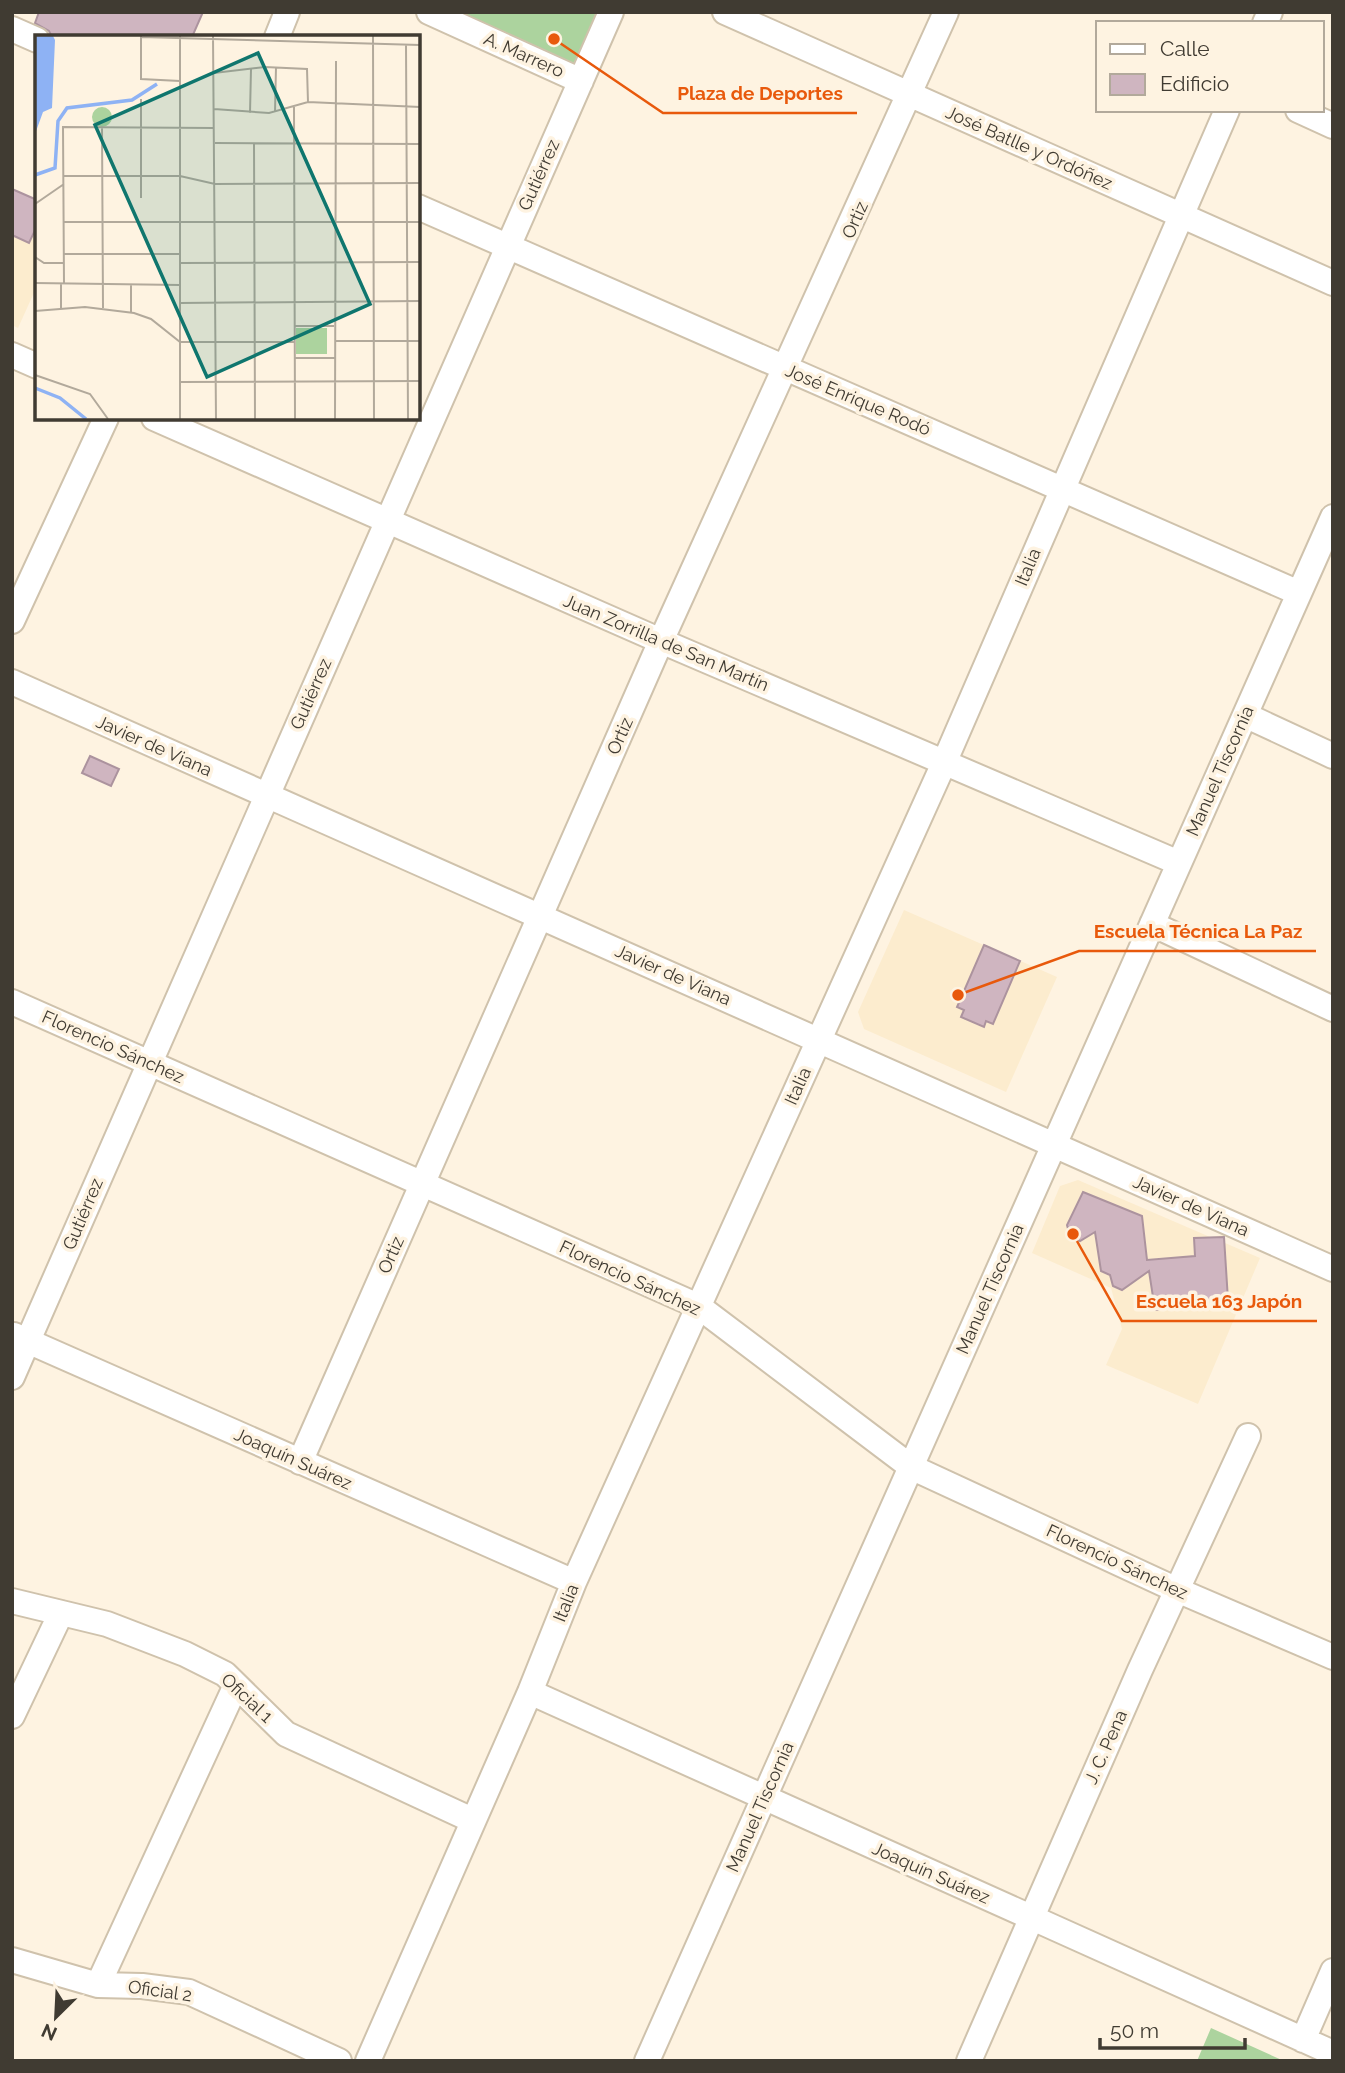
<svg xmlns="http://www.w3.org/2000/svg" width="1345" height="2073" viewBox="0 0 1345 2073" font-family="Raleway,sans-serif">
	<style>
		.built { fill: #fcecce }
		.green { fill: #acd39e }
		.building { fill: #cfb5c0; stroke: #ac939e; stroke-width: 2 }
		.lines { fill: none; stroke-linecap: round; stroke-linejoin: round }
		.minor-casing { stroke: #cfc2ac; stroke-width: 28 }
		.minor { stroke: #fff; stroke-width: 24 }
		.labels { text-anchor: middle; stroke-width: 7; stroke-linejoin: round; paint-order: stroke }
		.street-label { font-size: 18px; fill: #403b32; stroke: #fef3e1 }
		.inset-river { fill: none; stroke: #8eb2f4; stroke-width: 3.5 }
		.inset-road { fill: none; stroke: #b2a99b; stroke-width: 2 }
		.view { fill: #0f766e; fill-opacity: 0.15; stroke: #0f766e; stroke-width: 3.5 }
		.inset-edge { fill: none; stroke: #403b32; stroke-width: 3.5 }
		.leader { fill: none; stroke: #e8590c; stroke-width: 2.5 }
		.callout-dot { fill: #e8590c; stroke: #fef3e1; stroke-width: 2.5 }
		.callout-label { font-size: 19px; text-anchor: middle; font-weight: bold; fill: #e8590c; stroke: #fef3e1; stroke-width: 7; stroke-linejoin: round; paint-order: stroke }
	</style>
	<rect width="100%" height="100%" fill="#fef3e1"/>
	<!-- built -->
	<path class="built" d="M12 189 37 200V286L18 328 12 325Z
		M904 910 1057 977 1006 1092 864 1029 858 1012Z
		M1078 1180 1210 1237 1224 1235 1225 1243 1260 1258 1198 1404 1106 1365 1122 1329 1111 1288 1032 1253 1060 1186Z"/>
	<!-- green -->
	<path class="green" d="M459 12H602L578 65Z
		M1211 2028 1284 2061H1197Z"/>
	<!-- building -->
	<path class="building" d="M39 12H203L192 37H52L49 31 35 23Z
		M12 189 37 200V226L29 243 12 235Z
		M90 756 119 769 111 786 82 773Z
		M984 945 1020 961 993 1024 986 1021 984 1027 961 1017 964 1010 957 1007Z
		M1083 1192 1142 1216 1147 1260 1195 1256 1194 1238 1224 1237 1228 1300 1198 1302 1199 1306 1155 1310 1149 1271 1122 1290 1113 1286 1110 1275 1101 1271 1095 1232 1080 1241 1070 1236 1067 1225Z"/>
	<g class="lines">
		<defs>
			<path id="minor" d="M429 12 581 81
				M725 12 1333 283
				M1265 23 1270 12
				M12 29 37 40
				M277 37 287 12
				M1298 110 1333 126
				M418 207 1299 593
				M12 355 37 366
				M154 418 661 641 1179 863
				M12 621 106 418
				M12 682 1333 1269
				M1245 715 1333 756
				M1152 924 1333 1009
				M12 1002 698 1306 911 1467 1177 1590 1333 1657
				M14 1335 574 1582
				M12 1377 611 12
				M300 1462 661 641 946 12
				M12 1601 107 1624 185 1654 225 1674 286 1734 472 1820
				M530 1692 1333 2053
				M12 1716 61 1613
				M12 1960 98 1985 142 1986 189 1992 339 2061
				M98 1985 236 1685
				M1303 2040 1333 1971
				M368 2061 530 1692 574 1582 944 763 1227 110
				M647 2061 1333 517
				M969 2061 1140 1670 1248 1436"/>
		</defs>
		<!-- minor casing -->
		<use href="#minor" class="minor-casing"/>
		<!-- minor -->
		<use href="#minor" class="minor"/>
	</g>
	<g class="labels">
		<!-- street labels -->
		<g class="street-label">
			<text transform="translate(524 55) rotate(24)" y="6">A. Marrero</text>
			<text transform="translate(1029 148) rotate(24)" y="6">José Batlle y Ordóñez</text>
			<text transform="translate(539 175) rotate(-66)" y="6">Gutiérrez</text>
			<text transform="translate(855 220) rotate(-66)" y="6">Ortiz</text>
			<text transform="translate(858 400) rotate(23)" y="6">José Enrique Rodó</text>
			<text transform="translate(1028 567) rotate(-67)" y="6">Italia</text>
			<text transform="translate(666 643) rotate(23)" y="6">Juan Zorrilla de San Martín</text>
			<text transform="translate(311 694) rotate(-66)" y="6">Gutiérrez</text>
			<text transform="translate(620 736) rotate(-66)" y="6">Ortiz</text>
			<text transform="translate(154 746) rotate(24)" y="6">Javier de Viana</text>
			<text transform="translate(1220 771) rotate(-66)" y="6">Manuel Tiscornia</text>
			<text transform="translate(673 975) rotate(24)" y="6">Javier de Viana</text>
			<text transform="translate(113 1047) rotate(24)" y="6">Florencio Sánchez</text>
			<text transform="translate(798 1086) rotate(-66)" y="6">Italia</text>
			<text transform="translate(1191 1206) rotate(24)" y="6">Javier de Viana</text>
			<text transform="translate(83 1214) rotate(-67)" y="6">Gutiérrez</text>
			<text transform="translate(391 1255) rotate(-66)" y="6">Ortiz</text>
			<text transform="translate(630 1278) rotate(25)" y="6">Florencio Sánchez</text>
			<text transform="translate(990 1289) rotate(-66)" y="6">Manuel Tiscornia</text>
			<text transform="translate(293 1459) rotate(24)" y="6">Joaquín Suárez</text>
			<text transform="translate(1117 1562) rotate(25)" y="6">Florencio Sánchez</text>
			<text transform="translate(566 1603) rotate(-68)" y="6">Italia</text>
			<text transform="translate(247 1698) rotate(43)" y="6">Oficial 1</text>
			<text transform="translate(1106 1747) rotate(-66)" y="6">J. C. Pena</text>
			<text transform="translate(760 1807) rotate(-66)" y="6">Manuel Tiscornia</text>
			<text transform="translate(931 1873) rotate(24)" y="6">Joaquín Suárez</text>
			<text transform="translate(160 1991) rotate(8)" y="6">Oficial 2</text>
		</g>
	</g>
	<!-- overview -->
	<g transform="translate(35 35)">
		<rect width="385" height="385" fill="#fef3e1"/>
		<path d="M57 82a10 10 0 1 1 20 0a10 10 0 1 1-20 0ZM261 293H292V319H261Z" fill="#acd39e"/>
		<path d="M0 1H18L20 5 17 73 8 77 0 99Z" fill="#8eb2f4"/>
		<path class="inset-river" d="M0 140 20 133 23 86 32 73 97 65 122 49M0 353 25 363 51 384"/>
		<path class="inset-road" d="M106 1V44L145 46M145 1V384M178 1 181 384M338 1 339 384M106 2 385 10M371 10 373 384M179 38 230 32 272 34 273 67M106 64V163M259 72 260 384M179 74 234 78 273 67 385 72M240 77 241 32M215 78 216 34M67 92 68 273M180 108 385 109M219 108 220 384M28 141H145L180 149 385 148M0 169 29 149M29 187H385M29 219H145M0 222 9 228H29M145 228 385 227M0 248 145 250M26 248V273M29 249 28 92 179 93M145 268 385 266M0 276 50 272 99 278 116 284 145 307H260M96 277V250M260 291H299M300 306H385M260 323H300M0 340 55 359 73 384M145 347 385 346M300 384 301 26"/>
		<path class="view" d="M223 18 335 269 172 342 60 90Z"/>
		<rect width="385" height="385" class="inset-edge"/>
	</g>
	<!-- callouts -->
	<path class="leader" d="M554 39L663 113H857M958 995L1079 951H1316M1073 1234L1122 1321H1317"/>
	<g class="callout-dot">
		<circle cx="554" cy="39" r="7"/>
		<circle cx="958" cy="995" r="7"/>
		<circle cx="1073" cy="1234" r="7"/>
	</g>
	<g class="callout-label">
		<text x="760" y="100">Plaza de Deportes</text>
		<text x="1198" y="938">Escuela Técnica La Paz</text>
		<text x="1219" y="1308">Escuela 163 Japón</text>
	</g>
	<!-- border -->
	<rect width="1345" height="2073" fill="none" stroke="#403b32" stroke-width="28"/>
	<!-- legend -->
	<rect x="1096" y="21" width="228" height="91" fill="#fef3e1" stroke="#b2a99b" stroke-width="2"/>
	<rect x="1110" y="44" width="35" height="10" fill="#ffffff" stroke="#b2a99b" stroke-width="2"/>
	<text x="1160" y="56" font-size="21" fill="#403b32">Calle</text>
	<rect x="1110" y="74" width="35" height="21" fill="#cfb5c0" stroke="#b2a99b" stroke-width="2"/>
	<text x="1160" y="91" font-size="21" fill="#403b32">Edificio</text>
	<!-- north arrow -->
	<g transform="translate(56 2017) rotate(204)" stroke="#fef3e1" stroke-width="5" paint-order="stroke">
	<path d="M0-5L12 26L0 18L-12 26Z" fill="#403b32"/>
	<text y="-10" font-size="19" font-weight="bold" text-anchor="middle" fill="#403b32">N</text>
	</g>
	<!-- scale -->
	<path d="M1100 2038v10h145v-10" fill="none" stroke="#403b32" stroke-width="3.5"/>
	<text x="1110" y="2038" font-size="21" fill="#403b32" stroke="#fef3e1" stroke-width="5" paint-order="stroke">50 m</text>
</svg>
